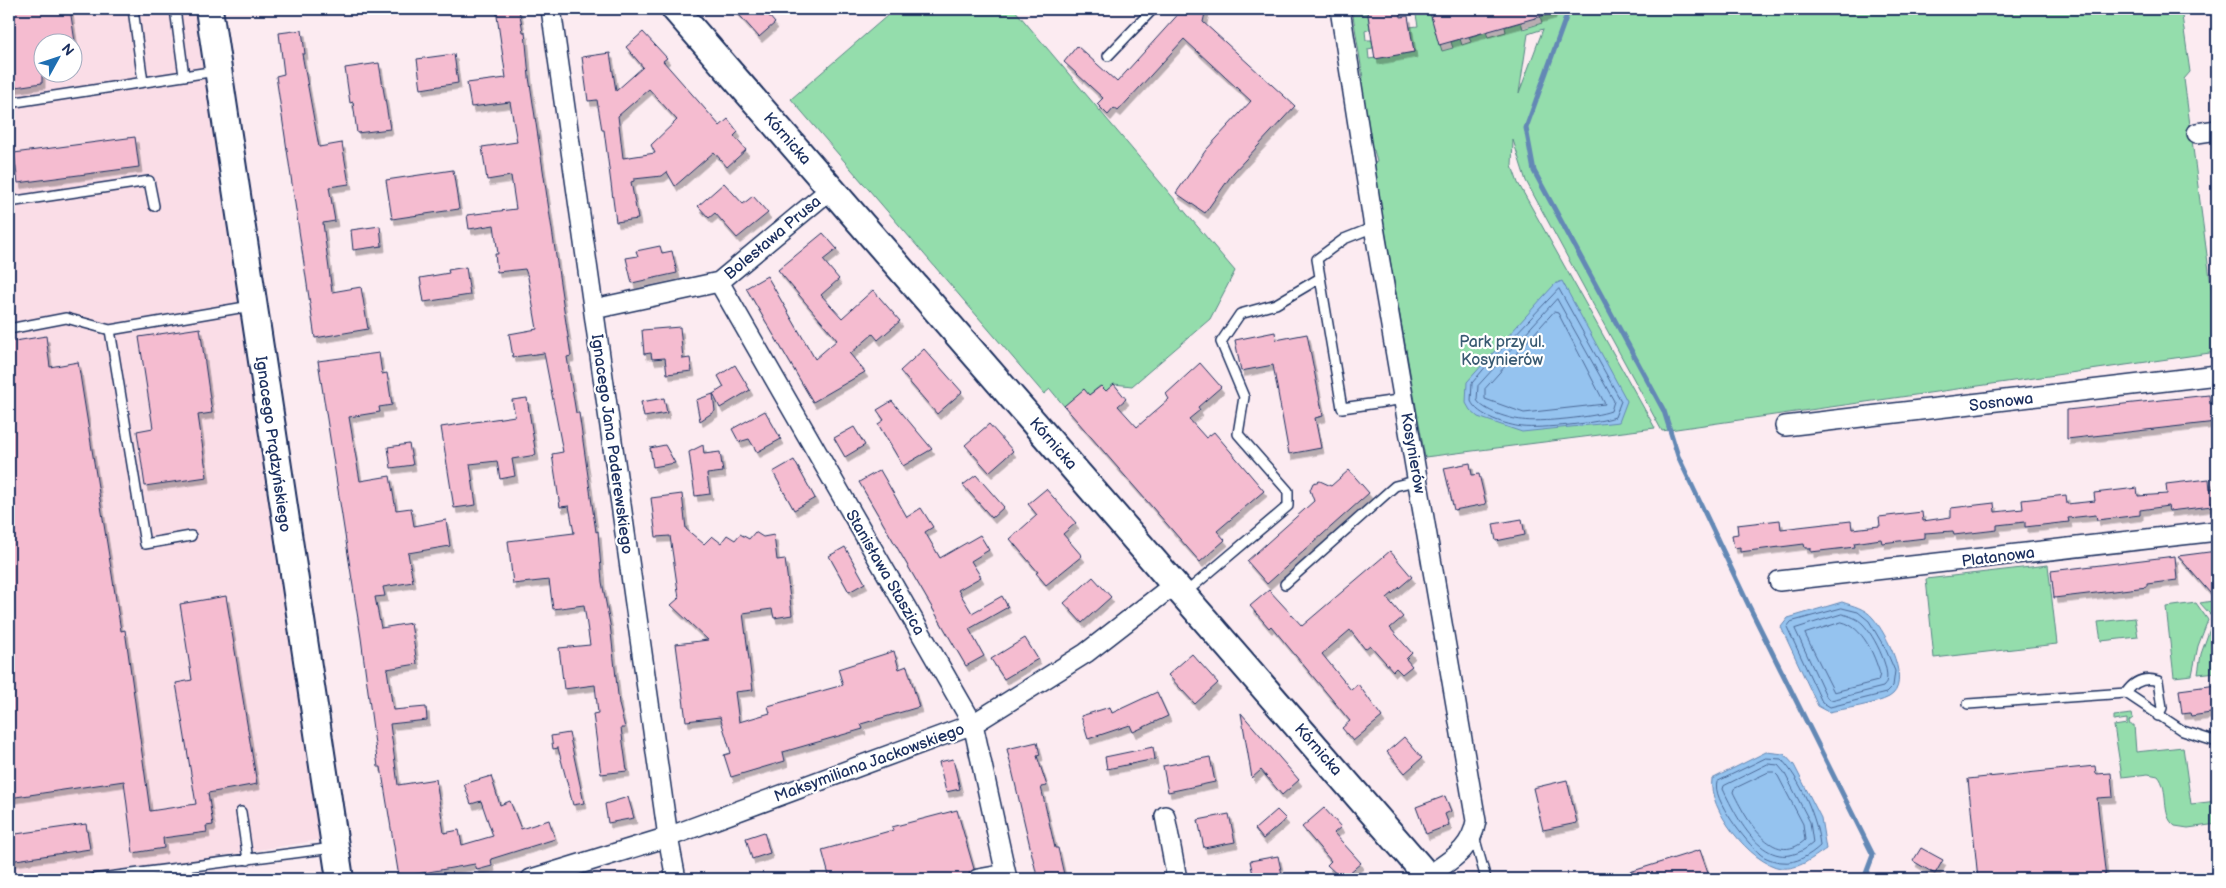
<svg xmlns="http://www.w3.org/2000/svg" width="2226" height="888" viewBox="0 0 2226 888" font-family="'Balsamiq Sans',sans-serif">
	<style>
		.built { fill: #fadde7; fill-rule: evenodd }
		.green { fill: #94ddac; stroke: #588685; fill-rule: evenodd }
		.water { fill: #95c3ef; stroke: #6488b5 }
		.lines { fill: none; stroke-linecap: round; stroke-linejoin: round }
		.shore { stroke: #4c6a98; stroke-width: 1 }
		.stream { stroke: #6488b5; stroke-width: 5 }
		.building { fill: #f5bcd0; stroke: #1b2f5e; fill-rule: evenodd; filter: url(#shadow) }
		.lane-casing { stroke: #1b2f5e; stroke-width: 12 }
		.street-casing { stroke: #1b2f5e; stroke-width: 22 }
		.secondary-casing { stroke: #1b2f5e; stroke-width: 30 }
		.lane { stroke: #fff; stroke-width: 9 }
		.street { stroke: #fff; stroke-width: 19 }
		.secondary { stroke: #fff; stroke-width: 26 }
		.labels { text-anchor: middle; stroke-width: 4.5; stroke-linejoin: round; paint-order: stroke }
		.street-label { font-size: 16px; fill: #1b2f5e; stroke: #fff }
		.park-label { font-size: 16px; fill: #395a72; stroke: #fff }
	</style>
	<defs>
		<filter id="shadow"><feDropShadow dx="3" dy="5.5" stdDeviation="0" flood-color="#0004"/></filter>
	</defs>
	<rect width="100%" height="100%" fill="#fcebf1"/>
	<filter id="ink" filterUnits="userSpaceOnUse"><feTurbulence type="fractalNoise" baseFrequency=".02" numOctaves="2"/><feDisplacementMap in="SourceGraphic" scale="10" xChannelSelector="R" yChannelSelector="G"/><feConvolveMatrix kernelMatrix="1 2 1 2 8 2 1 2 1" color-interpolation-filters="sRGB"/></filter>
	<g filter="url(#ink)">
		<!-- built -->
		<path class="built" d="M9 9H196L320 840 79 879H9ZM42 42H72V72H42Z"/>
		<!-- green -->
		<path class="green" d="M895 9H1014L1235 271 1210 319 1132 386 1114 384 1106 391 1100 386 1089 395 1064 406 1050 389 1044 394 791 99Z
			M1352 9H1361L1362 14 1368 13 1370 29 1365 31 1366 40H1372L1373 48 1368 49 1369 59 1414 52 1410 27 1418 26 1416 15 1418 9H1429L1442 51 1453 48 1451 42 1460 39 1462 45 1471 42 1469 37 1486 32 1488 37 1506 32 1505 27 1521 22 1523 29 1542 23 1538 9H2181L2190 72 2184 79 2217 332V352L1662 431 1526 181 1513 140 1512 166 1518 183 1655 428 1425 457 1373 164 1377 162 1374 150H1370L1358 79 1363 78ZM1543 29 1519 93 1528 34Z
			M2048 565 2057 644 1934 658 1926 579Z
			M2212 601 2217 608V622L2200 603Z
			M2196 603 2208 620 2198 646 2192 675 2174 677 2166 607Z
			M2135 618 2138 637 2101 641 2098 622Z
			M2212 623 2217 627V652L2215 658 2217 661V672L2198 674 2201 654Z
			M2132 714 2133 718 2129 721 2130 725H2134L2136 752 2183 747 2191 804 2217 801V824L2188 828 2175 826C2160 815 2170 790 2158 776L2148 774 2122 777 2114 726 2127 724V719L2114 721V716Z"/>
		<!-- water -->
		<path class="water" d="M1562 281 1627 401 1619 422 1522 432 1478 417 1470 410 1466 403 1467 382 1543 297 1555 284Z
			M1842 602C1853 606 1865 608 1873 618 1886 633 1913 684 1889 697 1877 704 1843 709 1829 712L1818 706 1781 627 1788 618Z
			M1766 752 1784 754 1794 765 1821 818 1826 849C1812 858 1799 870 1781 868 1751 864 1707 808 1712 779Z"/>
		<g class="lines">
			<!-- shore -->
			<path class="shore" d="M1559 289 1621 401 1615 417C1599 423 1540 429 1522 427 1507 425 1477 416 1471 401L1472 383 1493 358Z
				M1557 299 1614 401 1611 411C1596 417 1538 423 1522 420 1510 419 1483 411 1477 400L1478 386Z
				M1554 312 1558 313 1605 404 1524 413 1485 399V389Z
				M1842 608 1858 612 1869 621 1886 650 1895 671 1893 686 1886 693 1830 707 1822 702 1787 627 1791 622Z
				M1842 614C1850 616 1857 618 1863 624 1873 634 1896 676 1883 687L1831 700 1827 698 1795 629Z
				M1842 622C1863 627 1874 654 1880 674L1878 681 1834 692 1805 634Z
				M1766 758 1781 759C1800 778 1818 820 1820 846 1810 855 1796 864 1782 862 1776 862 1764 858 1760 854 1747 843 1711 799 1717 782Z
				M1768 764 1778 765 1784 772 1810 822 1813 843C1769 881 1739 823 1723 789L1724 786Z
				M1769 772H1774L1778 776 1803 824 1805 840C1773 869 1745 817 1733 792L1734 789Z"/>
			<!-- stream -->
			<path class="stream" d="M1569 9 1526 128 1534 171 1664 411 1678 456 1749 606 1873 855 1864 879"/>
		</g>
		<!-- building -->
		<path class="building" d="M9 9H70L75 42H42V83L9 88Z
			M496 9H519L523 32H525L529 77 571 356 567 357 576 413H579L596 532 598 531 602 582 610 624 619 704 625 728H621L627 771 601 774 593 714 598 713 595 685 564 689 559 648 590 645 584 605 553 609 549 580 513 584 508 541 574 533 569 506 560 507 552 454 563 452 544 353 513 357 509 334 537 329 528 277 525 269 497 272 495 254H498L494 225 469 229 467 215 516 209 511 176 487 180 482 147 517 142 510 102 471 107 467 83 506 78Z
			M734 9H763L775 23 759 37Z
			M1183 9H1206L1203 22 1295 106 1233 173 1205 213 1176 193 1206 150 1251 101 1184 39 1118 111 1114 108 1108 115 1097 104 1103 98 1064 62 1077 46 1117 82Z
			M1367 9H1392L1393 12 1400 11 1401 17 1408 16 1414 52 1375 59Z
			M1429 9H1553V13L1439 45Z
			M302 30 305 54H302L319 147 342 143 349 184 329 187 335 221 323 223 332 292 361 287 368 329 315 338 276 76 284 74 279 33Z
			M643 32 667 58 663 61 720 126 728 119 738 132 734 136 746 150 727 167 714 152 675 186 667 172 662 176 634 179V181L631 182 638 219 616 222 604 130H602L597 100 588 101 582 57 610 53 616 91 643 67 626 47ZM649 89 677 120 651 145 655 153 623 158 618 116Z
			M454 54 458 83 421 89 417 59Z
			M379 63 390 129 357 133 353 102 350 103 345 68Z
			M135 137 139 167 18 183 14 153Z
			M453 170 459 209 392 219 386 180Z
			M724 183 743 204 753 196 768 213 737 238 715 213 709 218 698 206Z
			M380 226 382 246 353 250 351 230Z
			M823 233 837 249 823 260 839 279 821 295 842 318 873 290 900 321 878 340 873 334 850 354 865 372 813 402 746 288 767 276 815 359 837 340 778 270Z
			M660 246 662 253 672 251 677 273 632 283 626 258 638 256 636 251Z
			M466 267 470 295 424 302 420 278 449 273 448 270Z
			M680 327 683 359 690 358 692 371 667 374 665 358 652 359 651 353 644 354 642 330Z
			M200 328 212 413 198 415 207 477 145 486 137 431 153 428 139 337Z
			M1275 332 1276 340 1307 334 1323 416 1315 418 1321 448 1289 454 1273 365 1241 371 1235 340Z
			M46 336 50 367 78 362 121 631 125 630 150 811 196 804 176 683 192 680 180 604 226 596 257 784 208 793 213 825 206 826 207 832 163 838 164 848 133 853 124 781 9 798V342Z
			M924 349 962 392 937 414 900 371Z
			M379 353 382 374 387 373 392 405 379 407 380 412 349 417 360 481 390 476 396 510 411 508 414 526 446 520 450 546 408 553 413 582 383 587 385 596 375 597 381 628 411 623 417 664 387 669 393 710 426 707 427 720 390 724 398 785 436 779 444 833 459 830 462 845 493 836 481 801 471 804 464 784 491 776 500 805 510 801 521 829 549 820 555 839 491 859 492 866 477 870 475 864 399 877 381 767H378L361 638 318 361Z
			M1200 363 1221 387 1198 407 1200 410 1189 419 1206 438 1214 432 1264 491 1217 531 1225 540 1200 562 1064 406 1084 389 1089 395 1101 386 1106 391 1114 384 1126 399 1118 406 1137 427 1169 399 1166 394Z
			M735 365 750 390 720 408 713 394 724 387 718 376Z
			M713 394 715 411 700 421 696 400Z
			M2209 395 2210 404 2213 403 2216 422 2067 439V410Z
			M527 398 536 455 512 459 515 476 500 479 497 461 470 464 476 505 454 508 441 427 515 416 512 400Z
			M664 398 667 413 644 417 641 402Z
			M892 401 932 449 903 466 878 424 884 420 877 410Z
			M765 411 781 439 757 452 749 439 739 442 732 429Z
			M989 424 1013 451 989 472 965 445Z
			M854 427 865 445 845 457 834 438Z
			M409 444 413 465 391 468 388 447Z
			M665 445 675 463 653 467 650 448Z
			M703 445 704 454 720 452 723 472 707 474 710 494 695 496 689 452Z
			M794 460 815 498 794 510 773 472Z
			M1470 463 1472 475 1479 474 1486 504 1454 510 1444 468Z
			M880 470 907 517 921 508 933 527 925 532 940 558 980 535 989 550 971 561 981 577 958 590 972 613 1002 596 1008 607 969 629 984 656 966 666 859 482Z
			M1349 470 1369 493 1267 584 1247 561 1314 501 1310 490 1313 483 1320 481 1331 486Z
			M976 475 1004 507 992 518 963 485Z
			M2209 479 2210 489 2216 488 2217 501H2212V506L2169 511 2168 506 2140 510V515L2097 520 2096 515 2068 518 2069 522 2025 527V522L1997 525V530L1954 535 1953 531 1925 533V538L1882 543 1881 539 1854 543 1855 547 1811 552V548H1805L1804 544 1740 552V547L1734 548 1732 535 1738 534 1737 525 1780 520 1781 529 1851 521 1852 529 1880 526 1879 517 1922 512 1923 521 1951 517V508L1994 503 1995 512 2023 509 2022 500 2066 495 2067 504 2095 501 2094 493 2137 488 2138 496 2167 494 2166 484Z
			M1046 489 1076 523 1063 534 1082 556 1046 585 1036 573 1038 572 1010 539 1037 515 1028 504Z
			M682 494 686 529 704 544 712 536 721 543 727 535 735 540 740 534 749 539 755 532 763 537 774 535 777 560 785 559 792 615 774 618 772 609 743 613 753 690 735 692 739 722 770 713 768 706 843 685 838 669 894 651 899 669 907 666 919 707 861 724 863 729 783 752 785 761 731 777 724 755 731 753 720 717 686 721 676 644 708 640 671 605 679 598 670 536 656 537 651 498Z
			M1522 519 1525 535 1496 541 1493 524Z
			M845 547 865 583 849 592 829 556Z
			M1390 551 1412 577 1387 598 1403 617 1390 628 1412 653 1406 659 1412 666 1402 674 1396 668 1393 671 1370 645 1365 649 1350 630 1322 654 1351 690 1358 684 1382 717 1353 741 1342 728 1350 721 1271 626 1269 628 1250 606 1269 590 1302 626Z
			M2217 551V601L2178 556Z
			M2175 556 2177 580 2147 584V587L2054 598 2051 571Z
			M1093 577 1111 597 1082 623 1064 603Z
			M1025 638 1038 659 1004 679 991 659Z
			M1192 654 1218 683 1195 704 1168 675Z
			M2217 685V712L2191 716 2190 713 2182 714 2179 690Z
			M1157 692 1168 716 1133 732 1130 725 1088 739 1081 716 1110 707 1112 713Z
			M1241 713 1299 780 1282 795 1261 770 1252 778Z
			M569 733 584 803 573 805 558 748 553 749 551 736Z
			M1404 737 1422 758 1405 773 1387 752Z
			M1037 742 1040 755 1037 756 1047 786 1041 787 1055 848H1058L1065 879H1049L1048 874 1037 876 1007 749Z
			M1153 747 1155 759 1107 769 1105 757Z
			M1210 757 1215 782 1168 792 1163 766Z
			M953 759 960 789 946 792 939 762Z
			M2095 766 2096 774 2111 773 2113 797 2097 798 2106 879H1978L1968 779Z
			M1567 780 1577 823 1543 830 1533 788Z
			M1445 796 1451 811 1445 814 1449 825 1426 834 1416 807Z
			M628 797 634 818 608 823 605 804Z
			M1324 808 1341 827 1334 833 1361 863 1342 879 1327 865 1331 861 1302 827Z
			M957 810 974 869 967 876 952 879H830L822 850 893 830 892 827Z
			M1277 810 1286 819 1263 839 1255 829Z
			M1229 814 1235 842 1204 848 1198 820Z
			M86 824 90 849 9 861V835Z
			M764 832 770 853 752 859 746 838Z
			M1921 848 1943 860 1935 874 1913 861Z
			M1700 850 1710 879H1617V876Z
			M1278 856 1283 879H1254L1250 861Z"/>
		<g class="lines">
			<defs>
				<path id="lane" d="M133 9 143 82
					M175 9 184 76
					M1108 56 1153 9
					M9 103 216 71
					M9 202 149 181 154 206
					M1374 227 1344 239 1317 259 1342 408 1405 399
					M9 329 66 318 110 330 251 306
					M110 330 145 544 191 536
					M1285 584 1395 486 1419 480
					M1184 594 1288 506V491L1238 434 1244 397 1221 342 1240 314 1276 304 1320 278
					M2126 693C2134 681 2145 677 2158 681L2162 708 2158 716
					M1968 704 2126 693 2183 731 2217 742
					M241 812 248 860
					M1474 836 1486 879
					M93 879 333 848"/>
				<path id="street" d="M551 9 668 837 676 879
					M1340 9 1374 227 1476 821C1471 851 1450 860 1428 876
					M2197 133 2217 130
					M719 282 973 724 1007 879
					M594 309 719 282 832 188
					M1785 426 2217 375
					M1779 581 2217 531
					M1165 816 1177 879
					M531 879 668 837 973 724 1086 653 1175 584
					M978 879 1006 874"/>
				<path id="secondary" d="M209 9 340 879
					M675 9 1430 879"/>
			</defs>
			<!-- lane casing -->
			<use href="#lane" class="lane-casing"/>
			<!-- street casing -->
			<use href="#street" class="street-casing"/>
			<!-- secondary casing -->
			<use href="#secondary" class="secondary-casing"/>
			<!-- lane -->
			<use href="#lane" class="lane"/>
			<!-- street -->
			<use href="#street" class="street"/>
			<!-- secondary -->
			<use href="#secondary" class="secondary"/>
		</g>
	</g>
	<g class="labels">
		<!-- street labels -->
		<g class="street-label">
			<text transform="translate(788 138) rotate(49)" y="6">Kórnicka</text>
			<text transform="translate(772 237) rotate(-40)" y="6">Bolesława Prusa</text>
			<text transform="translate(2001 401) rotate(-7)" y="6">Sosnowa</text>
			<text transform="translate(1054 443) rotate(49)" y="6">Kórnicka</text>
			<text transform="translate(274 444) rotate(82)" y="6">Ignacego Prądzyńskiego</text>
			<text transform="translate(613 444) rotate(82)" y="6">Ignacego Jana Paderewskiego</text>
			<text transform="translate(1414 453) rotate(80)" y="6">Kosynierów</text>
			<text transform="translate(1998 556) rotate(-7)" y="6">Platanowa</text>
			<text transform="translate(886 572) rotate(60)" y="6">Stanisława Staszica</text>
			<text transform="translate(1319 749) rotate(49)" y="6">Kórnicka</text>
			<text transform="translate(869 762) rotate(-20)" y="6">Maksymiliana Jackowskiego</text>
		</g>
		<!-- park labels -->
		<g class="park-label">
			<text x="1502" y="347">Park przy ul.<tspan x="1502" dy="18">Kosynierów</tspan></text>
		</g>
	</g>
	<!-- margin -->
	<rect width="2226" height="888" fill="none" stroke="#fff" stroke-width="30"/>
	<rect x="15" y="15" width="2196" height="858" fill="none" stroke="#1b2f5e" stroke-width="2" filter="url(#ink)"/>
	<!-- north arrow -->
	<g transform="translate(58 58) rotate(50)"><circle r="24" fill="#ffffff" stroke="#a4acbf"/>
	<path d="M0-4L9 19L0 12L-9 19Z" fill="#1f6fb2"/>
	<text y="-8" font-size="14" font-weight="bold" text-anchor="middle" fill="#1b2f5e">N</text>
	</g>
</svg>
